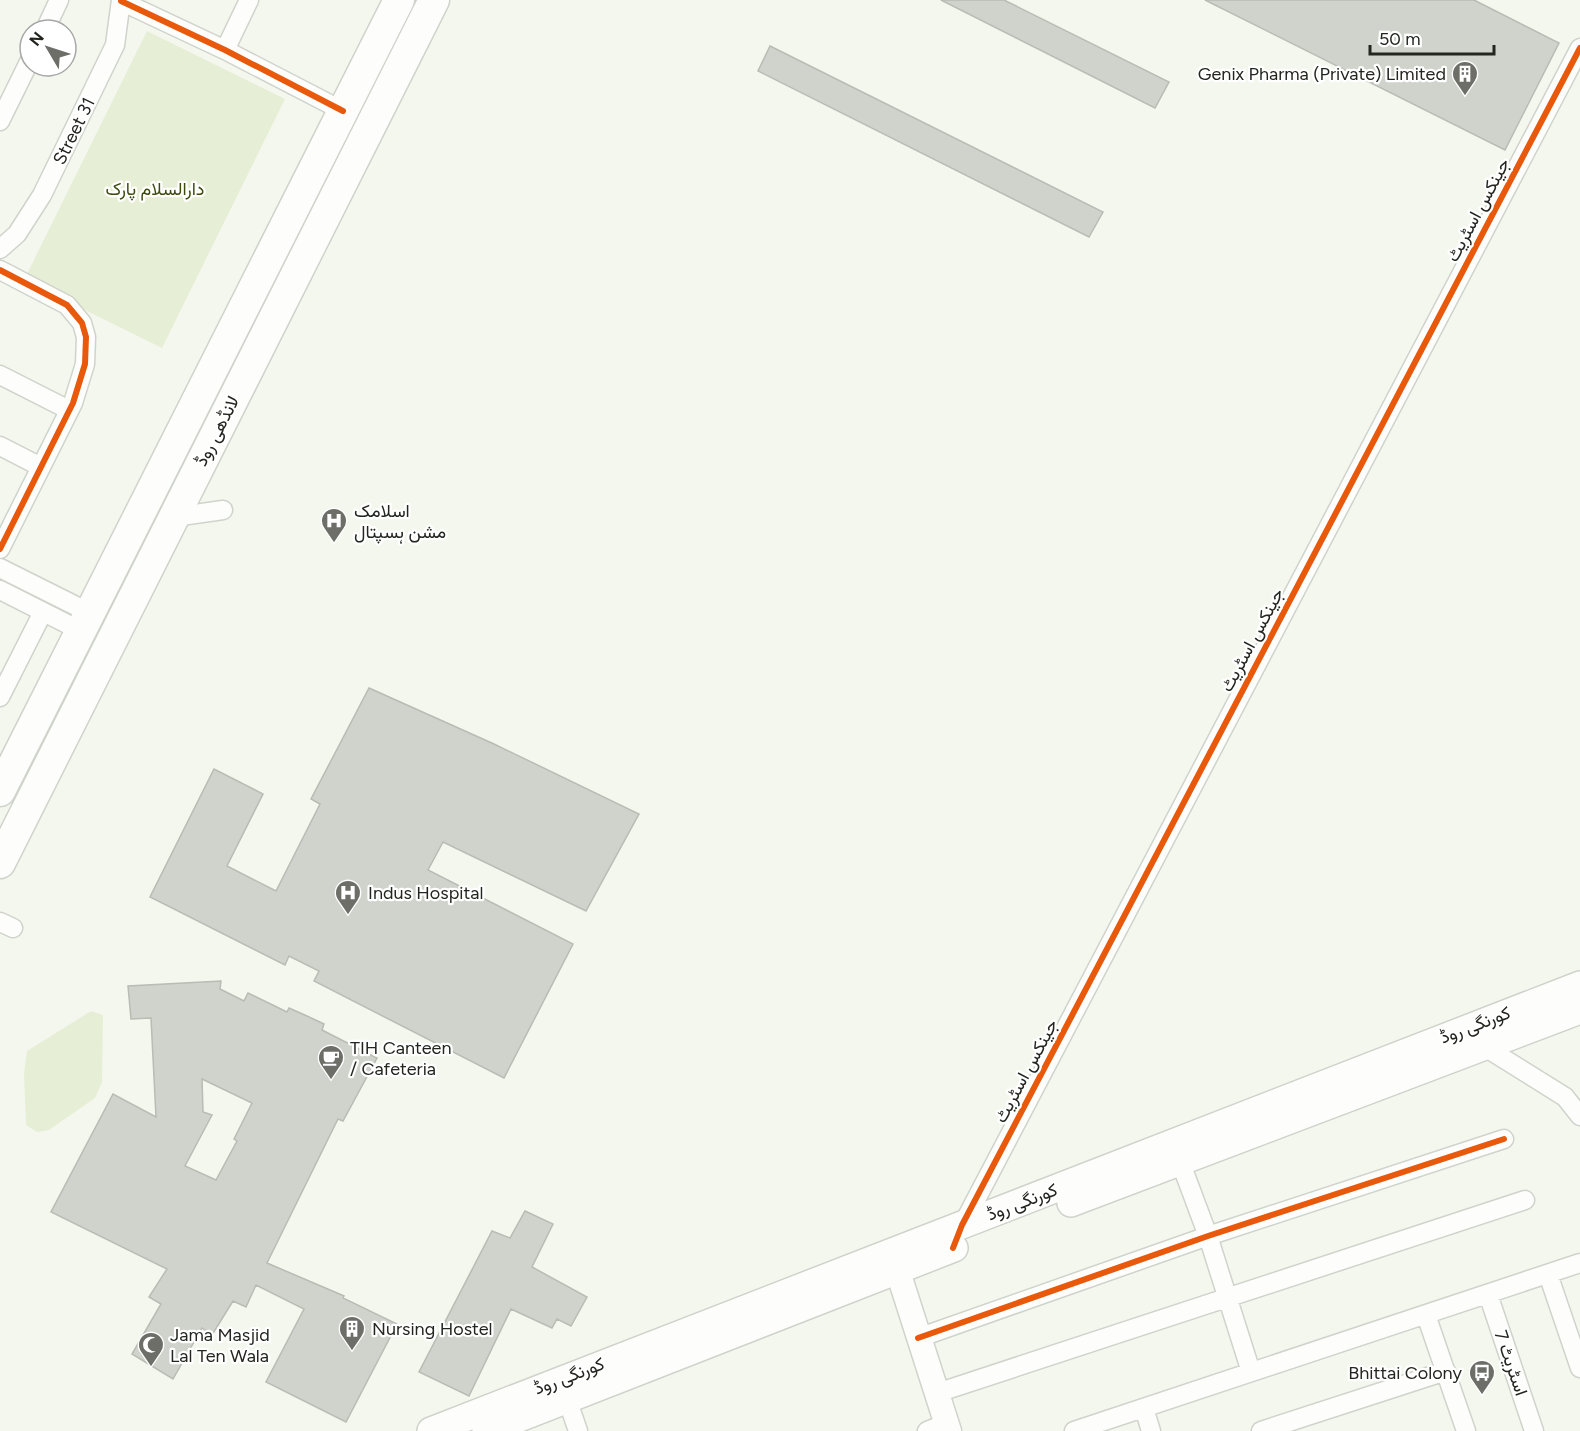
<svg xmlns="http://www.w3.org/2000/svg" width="1580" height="1431" viewBox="0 0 1580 1431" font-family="Figtree,Vazirmatn,sans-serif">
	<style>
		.green { fill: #e7eed6 }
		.building { fill: #d0d3cb; stroke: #b9bbb4; stroke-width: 1.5; fill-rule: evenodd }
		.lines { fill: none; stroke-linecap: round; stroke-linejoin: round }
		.minor-casing { stroke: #d0d3cb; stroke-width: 21 }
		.tertiary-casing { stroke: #d0d3cb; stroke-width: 27 }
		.secondary-casing { stroke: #d0d3cb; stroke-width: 30 }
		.primary-casing { stroke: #d0d3cb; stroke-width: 33 }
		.minor { stroke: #fdfefc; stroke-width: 18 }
		.tertiary { stroke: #fdfefc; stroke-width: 24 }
		.secondary { stroke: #fdfefc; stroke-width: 27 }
		.primary { stroke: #fdfefc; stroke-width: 30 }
		.cycleway-casing { stroke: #fff; stroke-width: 10 }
		.cycleway { stroke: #e8590c; stroke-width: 6 }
		.labels { text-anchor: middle; stroke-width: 4.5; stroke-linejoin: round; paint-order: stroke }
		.poi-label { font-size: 18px; fill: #23251f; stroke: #fff; text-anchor: start }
		.street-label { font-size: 18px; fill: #23251f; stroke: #fff }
		.park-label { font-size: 18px; fill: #3e4b0e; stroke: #fff }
	</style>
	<rect width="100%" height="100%" fill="#f4f7ee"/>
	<!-- green -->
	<path class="green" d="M147 31 285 99 162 348 24 280Z
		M91 1011 103 1015 102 1082 95 1098 49 1130 37 1132 26 1125 24 1073 27 1051Z"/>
	<!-- building -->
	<path class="building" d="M941 0H1004L1169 82 1155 108Z
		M1205 0H1474L1559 43 1505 150Z
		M770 46 1103 212 1089 237 758 71Z
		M369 688 494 744 639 814 586 911 443 842 428 870 573 944 504 1078 314 981 319 971 289 956 285 965 150 897 214 769 263 794 227 866 276 891 320 804 311 799Z
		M221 981 220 989 244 1001 248 993 287 1012 289 1008 307 1016 324 1024 322 1030 377 1058 343 1121 338 1119 267 1263 344 1296 343 1298 397 1324 346 1422 266 1382 304 1309 256 1285 246 1307 233 1301 212 1335 202 1328 173 1379 132 1354 161 1304 149 1297 167 1269 51 1212 113 1094 156 1117 151 1018 131 1019 128 986ZM202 1079 252 1103 234 1139 237 1141 216 1180 185 1166 212 1115 203 1112Z
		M525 1211 553 1224 532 1267 587 1297 571 1326 557 1319 552 1328 511 1309 469 1396 419 1372 492 1231 510 1238Z"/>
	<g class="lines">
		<defs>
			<path id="minor" d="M121 1 225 50 343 111
				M45 30 59 0
				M225 50 249 0
				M0 121 30 60
				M0 249 17 234 42 195 115 45 121 0
				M0 270 67 305 82 323 86 337 85 364 73 403 0 549
				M0 375 69 410
				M0 446 41 467
				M174 517 223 510
				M0 568 90 613
				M0 590 81 631
				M0 697 43 612
				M0 922 13 928
				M1485 1047 1565 1097 1580 1116
				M1180 1161 1208 1236 1251 1372
				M961 1228 1580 48
				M1548 1274 1580 1368
				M1488 1294 1534 1431
				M1426 1315 1466 1431
				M918 1338 1208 1236 1504 1139
				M564 1390 578 1431
				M937 1393 1525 1200
				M1144 1408 1151 1431
				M927 1431 947 1423
				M1074 1431 1580 1263
				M1261 1431 1446 1371"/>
			<path id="tertiary" d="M892 1253 949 1431"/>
			<path id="secondary" d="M1071 1203 1580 1010
				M431 1431 1580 985
				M486 1431 954 1248"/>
			<path id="primary" d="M0 791 399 0
				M0 863 434 0"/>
		</defs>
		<!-- minor casing -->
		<use href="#minor" class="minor-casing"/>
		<!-- tertiary casing -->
		<use href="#tertiary" class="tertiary-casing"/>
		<!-- secondary casing -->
		<use href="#secondary" class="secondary-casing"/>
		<!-- primary casing -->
		<use href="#primary" class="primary-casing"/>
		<!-- minor -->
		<use href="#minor" class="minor"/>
		<!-- tertiary -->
		<use href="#tertiary" class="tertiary"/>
		<!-- secondary -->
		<use href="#secondary" class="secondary"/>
		<!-- primary -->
		<use href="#primary" class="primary"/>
		<defs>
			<path id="cycleway" d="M121 1 225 50 343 111
				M0 270 67 305 82 323 86 337 85 364 73 403 0 549
				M953 1248 962 1225 1580 48
				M918 1338 1208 1236 1504 1139"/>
		</defs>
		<!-- cycleway casing -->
		<use href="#cycleway" class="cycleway-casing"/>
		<!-- cycleway -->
		<use href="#cycleway" class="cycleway"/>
	</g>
	<!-- icons -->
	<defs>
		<symbol id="building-pin" viewBox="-11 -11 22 30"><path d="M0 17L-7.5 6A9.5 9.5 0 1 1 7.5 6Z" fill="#6c6e67" stroke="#fff"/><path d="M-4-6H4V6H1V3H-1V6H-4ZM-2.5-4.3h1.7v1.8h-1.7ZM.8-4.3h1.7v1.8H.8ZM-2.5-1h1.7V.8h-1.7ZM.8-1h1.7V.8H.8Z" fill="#fff"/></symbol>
		<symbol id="hospital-pin" viewBox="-11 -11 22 30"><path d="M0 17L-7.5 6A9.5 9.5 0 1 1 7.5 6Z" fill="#6c6e67" stroke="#fff"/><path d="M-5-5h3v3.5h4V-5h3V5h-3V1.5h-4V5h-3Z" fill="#fff"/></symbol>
		<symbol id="cafe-pin" viewBox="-11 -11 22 30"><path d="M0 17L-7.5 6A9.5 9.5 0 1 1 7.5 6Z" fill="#6c6e67" stroke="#fff"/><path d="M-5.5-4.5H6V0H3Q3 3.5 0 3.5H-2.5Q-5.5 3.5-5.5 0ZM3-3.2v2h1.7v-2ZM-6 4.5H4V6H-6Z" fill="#fff"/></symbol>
		<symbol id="mosque-pin" viewBox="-11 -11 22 30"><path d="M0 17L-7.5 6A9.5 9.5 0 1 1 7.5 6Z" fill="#6c6e67" stroke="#fff"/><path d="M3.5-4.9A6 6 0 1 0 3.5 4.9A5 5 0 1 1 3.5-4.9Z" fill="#fff"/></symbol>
		<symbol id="bus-pin" viewBox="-11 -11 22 30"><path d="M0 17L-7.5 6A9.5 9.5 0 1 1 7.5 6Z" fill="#6c6e67" stroke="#fff"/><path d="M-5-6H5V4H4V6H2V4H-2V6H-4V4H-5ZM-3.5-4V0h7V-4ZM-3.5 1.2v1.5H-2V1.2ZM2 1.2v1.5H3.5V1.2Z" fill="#fff"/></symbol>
	</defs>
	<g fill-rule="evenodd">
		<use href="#building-pin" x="1450" y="59" width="30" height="40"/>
		<use href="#hospital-pin" x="319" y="506" width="30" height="40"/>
		<use href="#hospital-pin" x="333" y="878" width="30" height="40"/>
		<use href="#cafe-pin" x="316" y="1043" width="30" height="40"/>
		<use href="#building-pin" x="337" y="1314" width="30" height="40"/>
		<use href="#mosque-pin" x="136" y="1330" width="30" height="40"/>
		<use href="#bus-pin" x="1467" y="1358" width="30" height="40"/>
	</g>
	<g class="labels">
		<!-- poi labels -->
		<g class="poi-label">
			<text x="1446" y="80" text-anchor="end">Genix Pharma (Private) Limited</text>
			<text x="354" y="517">اسلامک<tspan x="354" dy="21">مشن ہسپتال</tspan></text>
			<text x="368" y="899">Indus Hospital</text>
			<text x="350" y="1054">TIH Canteen<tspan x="350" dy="21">/ Cafeteria</tspan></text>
			<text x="372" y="1335">Nursing Hostel</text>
			<text x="170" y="1341">Jama Masjid<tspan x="170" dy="21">Lal Ten Wala</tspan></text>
			<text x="1462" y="1379" text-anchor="end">Bhittai Colony</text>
		</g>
		<!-- street labels -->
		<g class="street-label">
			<text transform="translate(74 131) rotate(-64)" y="6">Street 31</text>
			<text transform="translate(1478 210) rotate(-62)" y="6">جینکس اسٹریٹ</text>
			<text transform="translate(217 431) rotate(-63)" y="6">لانڈھی روڈ</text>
			<text transform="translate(1252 640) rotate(-62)" y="6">جینکس اسٹریٹ</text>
			<text transform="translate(1475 1025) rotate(-21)" y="6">کورنگی روڈ</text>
			<text transform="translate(1026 1071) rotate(-62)" y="6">جینکس اسٹریٹ</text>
			<text transform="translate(1022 1202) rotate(-21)" y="6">کورنگی روڈ</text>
			<text transform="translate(1511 1363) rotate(71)" y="6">اسٹریٹ 7</text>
			<text transform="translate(569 1376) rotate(-21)" y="6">کورنگی روڈ</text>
		</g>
		<!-- park labels -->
		<g class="park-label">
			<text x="155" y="195">دارالسلام پارک</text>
		</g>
	</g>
	<!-- north arrow -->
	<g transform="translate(48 48) rotate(309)"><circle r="28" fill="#ffffff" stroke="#a7a8a5" stroke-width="1.5"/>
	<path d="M0-4.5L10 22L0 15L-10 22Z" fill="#6c6e67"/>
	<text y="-9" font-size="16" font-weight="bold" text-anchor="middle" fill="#23251f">N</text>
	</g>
	<!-- scale -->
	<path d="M1370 45v9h124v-9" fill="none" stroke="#23251f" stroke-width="3"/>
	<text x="1379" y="45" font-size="18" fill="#23251f" stroke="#ffffff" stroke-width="4.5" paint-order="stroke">50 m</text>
</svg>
